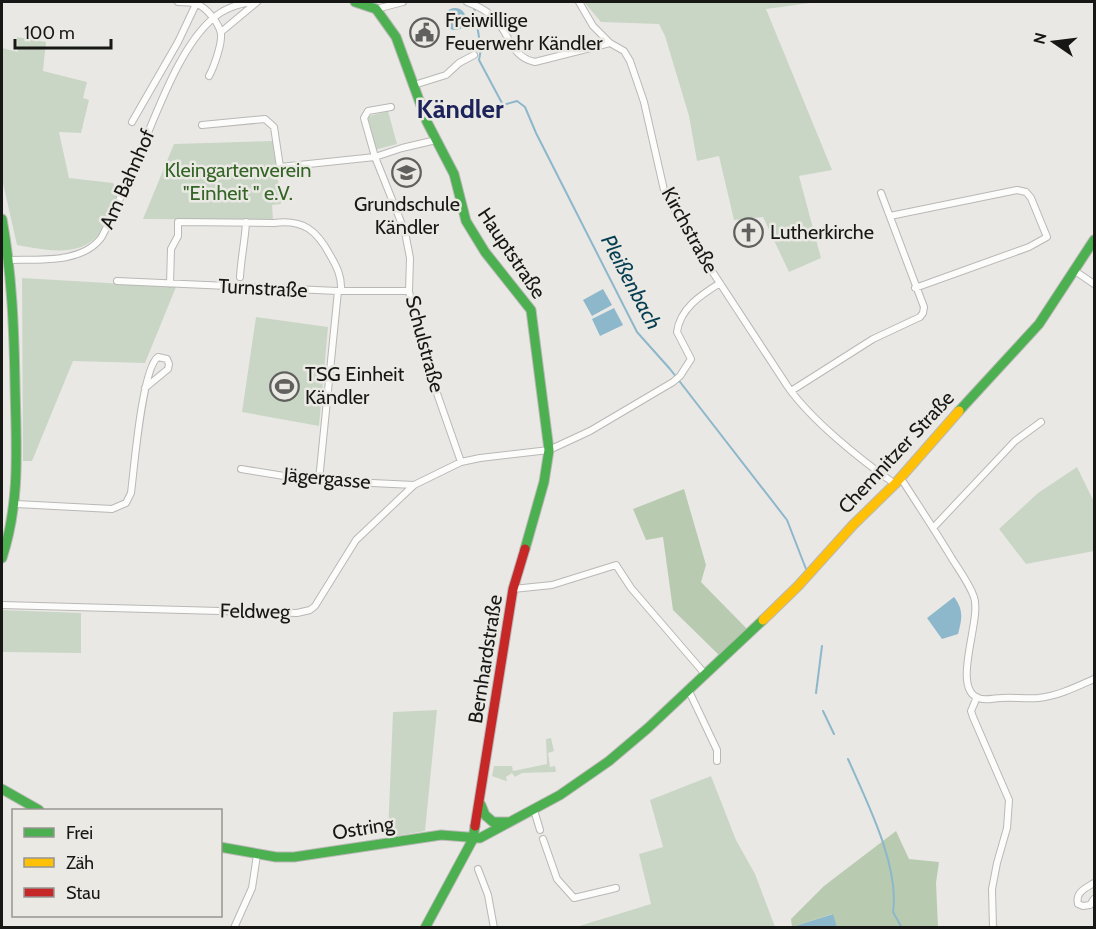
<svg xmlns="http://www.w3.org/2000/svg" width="1096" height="929" viewBox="0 0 1096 929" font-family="Cabin,sans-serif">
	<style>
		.green { fill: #cad6c5 }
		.forest { fill: #b8cbb0 }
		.water { fill: #8db7ca }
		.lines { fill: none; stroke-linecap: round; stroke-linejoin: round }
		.stream { stroke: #8db7ca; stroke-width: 2 }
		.street-casing { stroke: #b9b8b6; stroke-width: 8 }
		.fast-casing { stroke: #b9b8b6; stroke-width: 11 }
		.slow-casing { stroke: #b9b8b6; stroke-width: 11 }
		.jam-casing { stroke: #b9b8b6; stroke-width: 11 }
		.street { stroke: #fcfcfb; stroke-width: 6 }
		.fast { stroke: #4caf50; stroke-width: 9 }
		.slow { stroke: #ffc107; stroke-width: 9 }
		.jam { stroke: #c62828; stroke-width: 9 }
		.labels { text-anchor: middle; stroke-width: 5; stroke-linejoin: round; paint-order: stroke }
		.poi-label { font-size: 20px; fill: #171715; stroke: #eae9e4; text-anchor: start }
		.park-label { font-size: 20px; fill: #346426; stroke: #eae9e4 }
		.street-label { font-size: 20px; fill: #171715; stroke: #eae9e4 }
		.water-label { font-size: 21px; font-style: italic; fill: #053d52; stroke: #eae9e4 }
		.district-label { font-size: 26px; font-weight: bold; fill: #1c225a; stroke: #eae9e4 }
	</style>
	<rect width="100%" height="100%" fill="#e9e8e5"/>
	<!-- green -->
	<path class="green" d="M584 2H817L766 9 832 170 799 176 821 258 789 272 763 217 734 220 719 156 697 161 689 116 665 36 659 24 601 22Z
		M17 37 46 42 43 71 87 82 83 98 89 100 81 133 59 132 69 178 113 183 119 192C113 204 109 219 101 231 82 259 45 250 17 245L2 179V48L18 52Z
		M388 111 397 144 374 150 366 117Z
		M273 141 281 204 272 205 273 220 143 219 174 144Z
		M22 278 176 287 145 363 73 361 32 461H23Z
		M256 317 328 327 319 426 242 412Z
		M1077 467 1094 502V551L1026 564 999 529 1038 493Z
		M2 610 81 613V653L2 652Z
		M437 710 425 831 391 837 388 834 393 712Z
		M551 738 554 751 548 753 550 767 555 766 556 772 522 773 515 777 512 773 506 777 507 781H506L492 776 494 766H512L513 771 547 764 546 739Z
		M711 776 736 840 755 874 775 927H576L651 904 639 854 663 847 650 800Z"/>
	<!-- forest -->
	<path class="forest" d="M684 489 706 565 701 582 750 632 722 658 673 610 663 537 646 540 633 509Z
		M896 831 909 859 939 862 936 883 938 927H837L832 914 792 927 791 919 824 886Z"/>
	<!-- water -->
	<path class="water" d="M444 19a11 11 0 1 1 22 0a11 11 0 1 1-22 0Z
		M603 289 612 305 592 316 583 300Z
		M614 308 623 325 600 336 592 319Z
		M954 597C964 610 962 619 958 634L942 639 927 618Z
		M833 914 837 927H792Z"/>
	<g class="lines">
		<!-- stream -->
		<path class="stream" d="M474 7 481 49 479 60 503 105 517 101 525 107 536 133 637 332 670 369 787 520 806 569
			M816 693 822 646
			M823 711 834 734
			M848 759C866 800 900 866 893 912L902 928"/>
		<defs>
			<path id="street" d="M178 2C184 2 191 2 197 4 207 8 219 23 221 34 222 44 214 67 209 76
				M467 2C478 6 488 11 496 20 510 35 511 57 535 62L610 43
				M579 2 593 26 610 43 624 51 630 61 644 102 664 190 687 233 788 387C812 421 861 460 895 484
				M376 9 403 2
				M221 32 257 2
				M414 85 446 75 459 63 474 55
				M391 107 368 111 364 118 375 157 405 232 410 258 409 291 411 302 433 382 461 462
				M132 122 178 42 196 4
				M202 125 265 119 274 127 280 167 375 157 402 148 436 140
				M890 216 1017 190 1026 192 1031 198 1047 237 1029 247 915 288
				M9 260C38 259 81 264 101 238 104 233 107 226 110 221 122 194 134 167 145 140 161 102 185 36 220 13 229 7 239 4 250 2
				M1075 271 1094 284
				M240 277C241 258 245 241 246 222
				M117 281 338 291H409
				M170 284 171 249 178 236V222L274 223C304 219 317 231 330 255 337 267 342 277 341 291
				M791 391 873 339 920 317 923 313 924 307 881 193
				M241 469 309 480 414 485
				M900 479 904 483C920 508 936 532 951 557 959 570 969 583 974 597 982 620 951 687 978 698 985 701 993 698 1001 698 1013 697 1025 699 1038 698 1058 696 1076 687 1094 679
				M319 480 338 291
				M16 504 112 509 126 503 131 493C134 470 142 368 158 357L167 359 169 364 168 369 145 388
				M933 528 1015 441 1041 422
				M513 589 552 585 616 565 631 588 705 674
				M2 605 297 613 310 610 315 606 356 540 414 485 461 462 480 458 549 450 590 431 673 382 680 376 691 359 677 332C680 308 701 295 720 283
				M688 689 717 750V761
				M977 697 971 711 973 717 1009 800 1007 828 997 863 992 889 993 928
				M534 810 540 830
				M543 839 557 879 574 898 616 888
				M478 869 488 895 494 928
				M1094 883C1086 888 1075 892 1078 904L1083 906 1090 905 1094 899
				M234 928 252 888 257 855"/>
			<path id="fast" d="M355 2 376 9 396 37 427 122 454 174 466 221 485 252 531 310 549 450 544 482 525 549
				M2 219C12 274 14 329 15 384 16 444 21 500 2 558
				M959 411 1039 324 1094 240
				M2 789 39 810
				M481 805 485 815 493 822H509
				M220 847 276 857H294L441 835 480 838 560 795 609 761 648 728 763 620
				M425 928 473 839 475 826"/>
			<path id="slow" d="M763 620 798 586 853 525 895 484 959 411"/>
			<path id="jam" d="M475 826 513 589 525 549"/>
		</defs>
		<!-- street casing -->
		<use href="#street" class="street-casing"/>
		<!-- fast casing -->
		<use href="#fast" class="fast-casing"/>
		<!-- slow casing -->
		<use href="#slow" class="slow-casing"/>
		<!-- jam casing -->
		<use href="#jam" class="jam-casing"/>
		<!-- street -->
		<use href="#street" class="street"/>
		<!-- fast -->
		<use href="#fast" class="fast"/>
		<!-- slow -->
		<use href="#slow" class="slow"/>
		<!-- jam -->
		<use href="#jam" class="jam"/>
	</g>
	<!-- icons -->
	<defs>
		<symbol id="civic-ring" viewBox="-11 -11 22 22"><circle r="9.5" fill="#eae9e4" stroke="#60605e" stroke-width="1.5"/><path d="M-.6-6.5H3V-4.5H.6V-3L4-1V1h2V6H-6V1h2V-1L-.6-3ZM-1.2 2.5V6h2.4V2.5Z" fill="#60605e"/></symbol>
		<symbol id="school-ring" viewBox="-11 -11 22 22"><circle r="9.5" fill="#eae9e4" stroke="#60605e" stroke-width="1.5"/><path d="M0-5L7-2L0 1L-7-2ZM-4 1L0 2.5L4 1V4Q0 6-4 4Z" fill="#60605e"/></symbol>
		<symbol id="church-ring" viewBox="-11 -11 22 22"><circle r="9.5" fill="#eae9e4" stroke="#60605e" stroke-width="1.5"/><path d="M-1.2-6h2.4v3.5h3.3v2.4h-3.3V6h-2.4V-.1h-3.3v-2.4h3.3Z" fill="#60605e"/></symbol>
		<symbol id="stadium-ring" viewBox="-11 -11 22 22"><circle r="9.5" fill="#eae9e4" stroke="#60605e" stroke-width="1.5"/><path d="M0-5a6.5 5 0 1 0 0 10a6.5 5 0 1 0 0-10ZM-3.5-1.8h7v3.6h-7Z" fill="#60605e"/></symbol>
	</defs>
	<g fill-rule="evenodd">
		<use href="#civic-ring" x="408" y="16" width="33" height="33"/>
		<use href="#school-ring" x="390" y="156" width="33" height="33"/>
		<use href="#church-ring" x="732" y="216" width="33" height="33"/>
		<use href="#stadium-ring" x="268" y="370" width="33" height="33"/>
	</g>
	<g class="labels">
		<!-- poi labels -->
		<g class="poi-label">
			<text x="445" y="27">Freiwillige<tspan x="445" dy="23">Feuerwehr Kändler</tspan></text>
			<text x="407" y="211" text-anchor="middle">Grundschule<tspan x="407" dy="23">Kändler</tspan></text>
			<text x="770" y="239">Lutherkirche</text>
			<text x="305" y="381">TSG Einheit<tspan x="305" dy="23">Kändler</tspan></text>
		</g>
		<!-- park labels -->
		<g class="park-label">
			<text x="238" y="177">Kleingartenverein<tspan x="238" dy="23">"Einheit " e.V.</tspan></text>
		</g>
		<!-- street labels -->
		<g class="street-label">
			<text transform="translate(127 179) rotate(-66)" y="7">Am Bahnhof</text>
			<text transform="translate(690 230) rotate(61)" y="7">Kirchstraße</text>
			<text transform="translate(512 253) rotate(56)" y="7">Hauptstraße</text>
			<text transform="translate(263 288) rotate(3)" y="7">Turnstraße</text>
			<text transform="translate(425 344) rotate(75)" y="7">Schulstraße</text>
			<text transform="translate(896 452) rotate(-47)" y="7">Chemnitzer Straße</text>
			<text transform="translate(327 478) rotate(5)" y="7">Jägergasse</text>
			<text transform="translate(255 611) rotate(1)" y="7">Feldweg</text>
			<text transform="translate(485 659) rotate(-81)" y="7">Bernhardstraße</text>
			<text transform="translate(363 828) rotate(-9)" y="7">Ostring</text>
		</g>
		<!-- water labels -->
		<g class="water-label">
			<text transform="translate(631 282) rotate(62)" y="7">Pleißenbach</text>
		</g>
		<!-- district labels -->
		<g class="district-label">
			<text x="460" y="118">Kändler</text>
		</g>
	</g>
	<!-- border -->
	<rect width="1096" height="929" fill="none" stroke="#171715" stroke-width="6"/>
	<!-- legend -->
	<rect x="12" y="809" width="210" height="108" fill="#eae9e4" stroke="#969591" stroke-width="1.5"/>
	<rect x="24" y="828" width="30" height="9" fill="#4caf50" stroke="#969591" stroke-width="1.5"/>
	<text x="66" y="839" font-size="18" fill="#171715">Frei</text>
	<rect x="24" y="858" width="30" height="9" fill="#ffc107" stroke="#969591" stroke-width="1.5"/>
	<text x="66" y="869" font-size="18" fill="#171715">Zäh</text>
	<rect x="24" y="888" width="30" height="9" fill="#c62828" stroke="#969591" stroke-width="1.5"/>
	<text x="66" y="899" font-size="18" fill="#171715">Stau</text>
	<!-- north arrow -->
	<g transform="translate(1054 42) rotate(284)" stroke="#eae9e4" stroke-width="4.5" paint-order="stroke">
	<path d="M0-4.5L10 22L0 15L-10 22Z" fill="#171715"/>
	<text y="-9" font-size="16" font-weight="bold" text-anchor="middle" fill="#171715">N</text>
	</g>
	<!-- scale -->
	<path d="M15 39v9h96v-9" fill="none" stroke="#171715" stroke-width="3"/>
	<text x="24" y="39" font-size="18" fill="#171715" stroke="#eae9e4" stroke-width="4.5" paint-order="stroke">100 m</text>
</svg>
